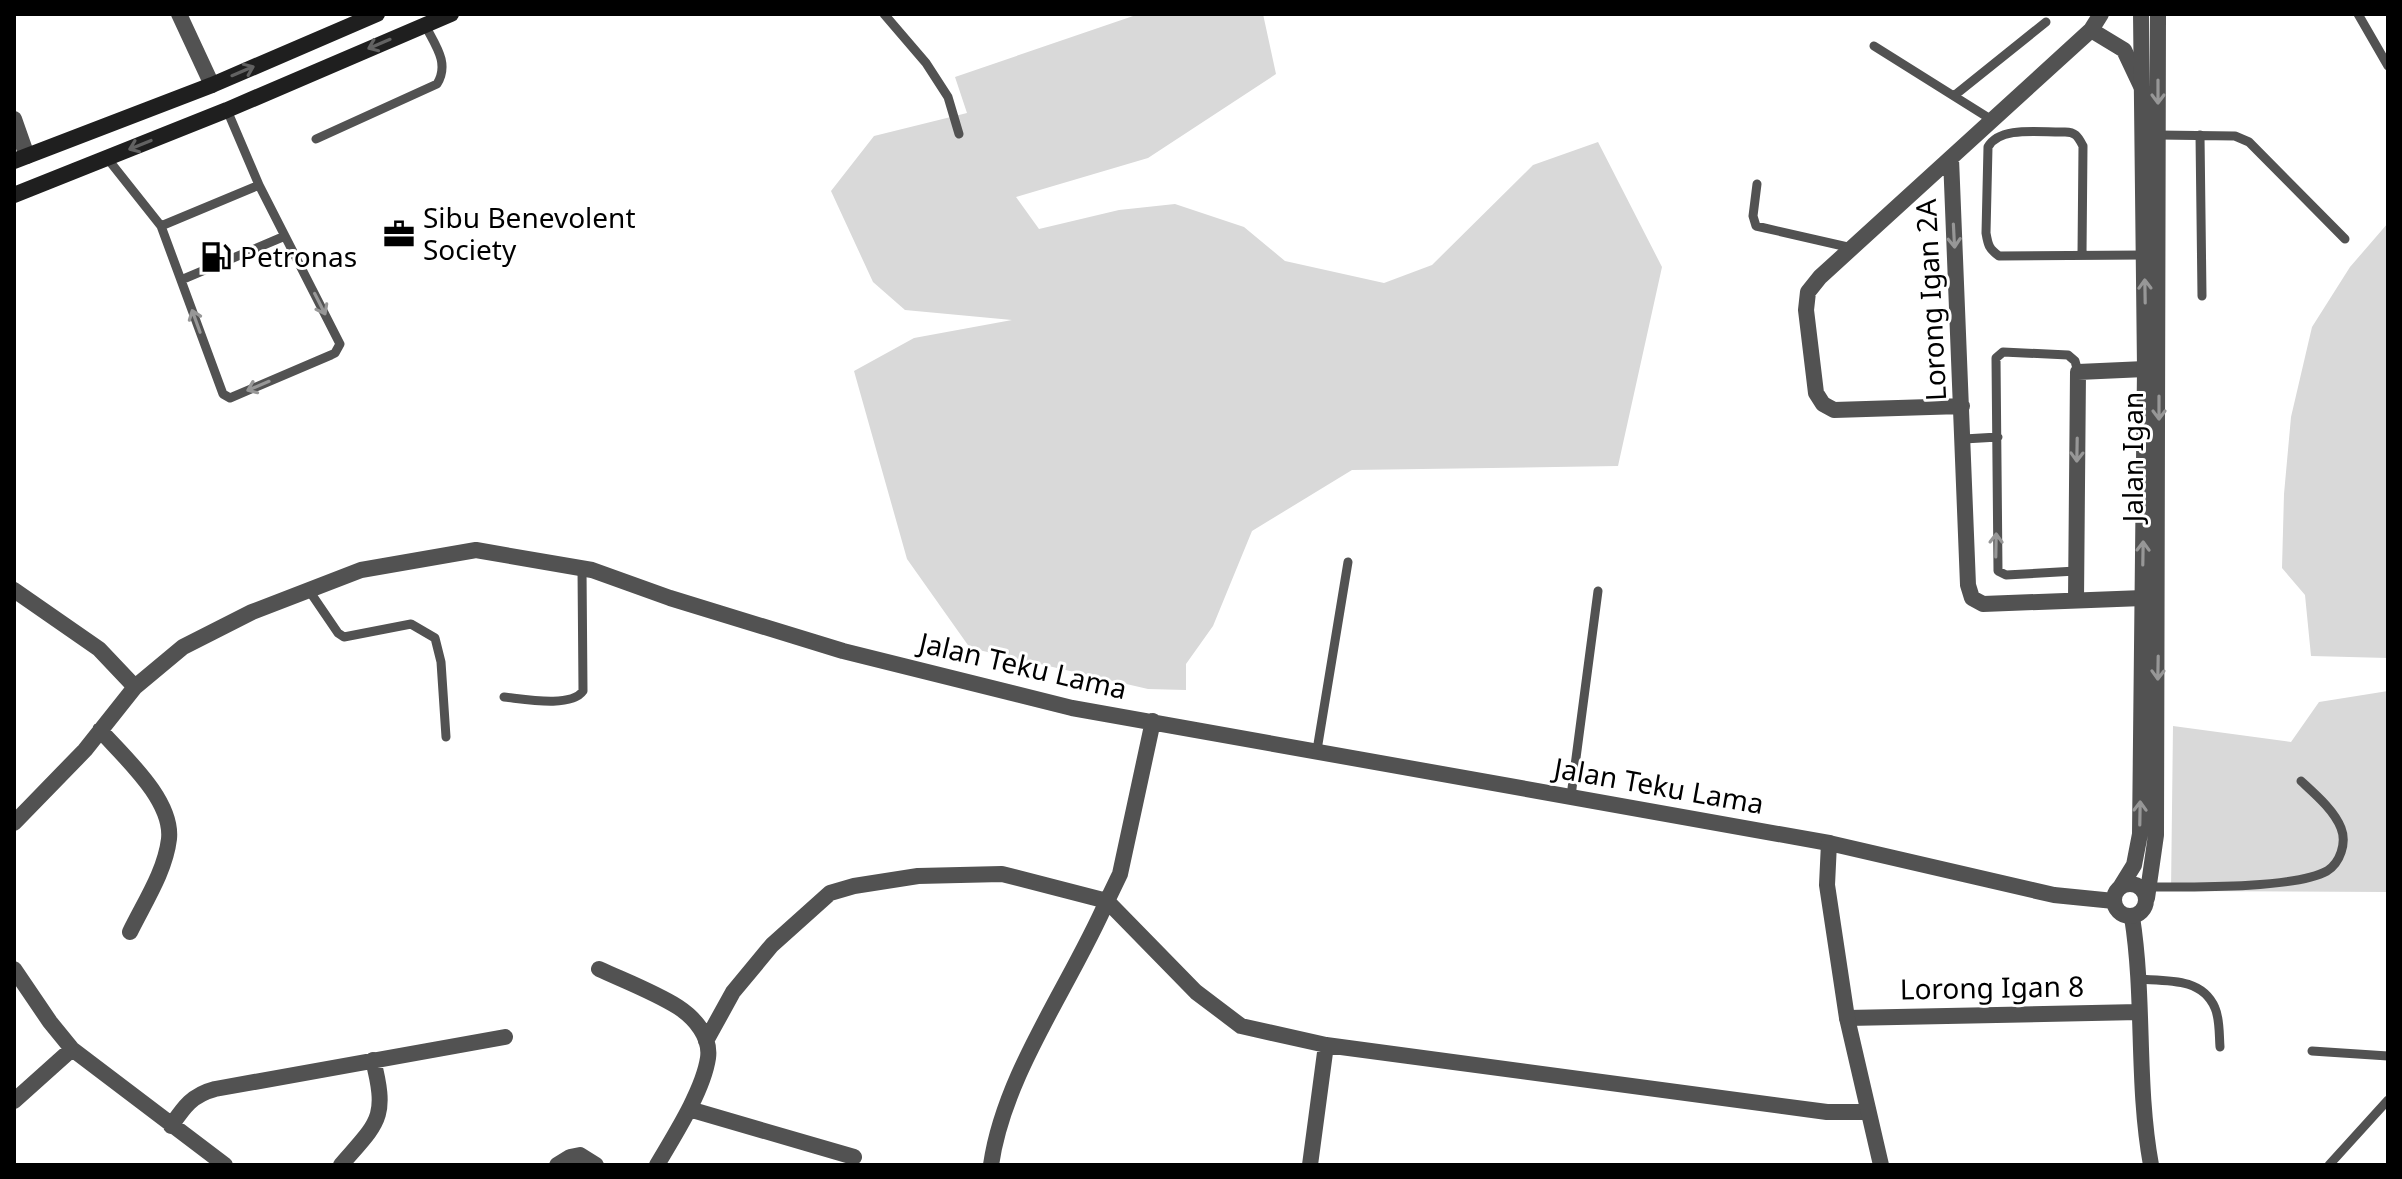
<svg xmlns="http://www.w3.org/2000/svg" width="2402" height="1179" viewBox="0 0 2402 1179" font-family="'Noto Sans',sans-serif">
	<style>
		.green { fill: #d9d9d9 }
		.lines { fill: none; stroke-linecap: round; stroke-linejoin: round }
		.service { stroke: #525252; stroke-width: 9 }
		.minor { stroke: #525252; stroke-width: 16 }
		.tertiary { stroke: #525252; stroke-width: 16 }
		.secondary { stroke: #1f1f1f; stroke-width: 16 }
		.oneway { stroke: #626262 }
		.oneway2 { stroke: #979797 }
		.labels { text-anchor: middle; stroke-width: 6; stroke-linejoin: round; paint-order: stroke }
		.poi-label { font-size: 28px; fill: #000; stroke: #fff; text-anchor: start }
		.street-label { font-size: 28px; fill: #000; stroke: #fff }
	</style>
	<rect width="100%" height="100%" fill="#fff"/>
	<!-- green -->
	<path class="green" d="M1139 14H1263L1276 74 1148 158 1016 197 1039 229 1119 210 1175 204 1244 227 1285 261 1384 283 1432 265 1533 165 1598 142 1662 267 1618 466 1352 470 1252 531 1213 626 1186 664V690L1148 689 970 648 907 559 854 371 914 338 1012 320 905 310 873 282 831 191 874 136 967 113 955 77Z
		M2388 223V658L2311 656 2305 595 2282 568 2284 494 2291 417 2312 327 2350 267Z
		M2388 691V892L2171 891 2173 726 2291 742 2319 702Z"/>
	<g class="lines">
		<!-- service -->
		<path class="service" d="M884 14 926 63 948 97 959 134
			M2358 14 2388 66
			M1874 46 1992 120
			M1955 95 2046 22
			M2158 135 2235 136 2249 142 2345 239
			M2200 135 2202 296
			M316 139 437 84C450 63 435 45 425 25
			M107 158 161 226 223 394 230 398 331 355 335 353 340 344 259 185 227 110
			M1757 184 1753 216 1756 226 1852 248
			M161 226 259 185
			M2082 254 2083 146C2078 137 2076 132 2065 132 2043 133 2000 125 1988 147L1986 233C1988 245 1989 249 1999 256L2144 255
			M181 280 285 236
			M1964 439 1998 437
			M2076 571 2006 575 1998 571 1996 358 2003 352 2068 355 2075 361 2078 372
			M308 589 338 633 344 637 411 624 435 638 441 662 446 737
			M504 697C524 699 571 708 583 691L582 568
			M1317 750 1348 562
			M1571 796 1598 591
			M2149 887C2189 887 2294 889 2327 871 2340 863 2347 843 2341 828 2334 810 2315 794 2301 781
			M2137 979C2166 981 2202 977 2215 1008 2220 1019 2219 1035 2220 1047
			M2312 1051 2388 1056
			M2329 1165 2388 1100"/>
		<!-- minor -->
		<path class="minor" d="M179 14 212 85
			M2091 30 2124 50 2141 86
			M14 119 27 156
			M1951 158 1968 585 1972 598 1983 604 2143 598
			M1962 406 1834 410 1823 404 1816 393 1806 310 1808 292 1820 277 2091 30 2101 14
			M14 590 99 649 135 687
			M2076 600 2078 372 2145 369
			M1153 721 1120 874 1107 901 1196 992 1241 1026 1326 1045 1827 1112H1867
			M100 730C124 757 173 800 169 839 165 872 144 903 130 932
			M14 823 85 750 135 687 183 647 252 612 361 570 476 550 592 570 670 598 843 651 1072 708 1829 843
			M2132 917C2145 999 2136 1083 2151 1165
			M14 969 50 1022 72 1049 225 1165
			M599 969C625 981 654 992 678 1007 695 1018 711 1037 708 1058 703 1091 674 1136 657 1165
			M1847 1018 2139 1012
			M706 1041 733 992 772 945 830 893 854 886 918 876 1002 874 1107 901C1070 986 1004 1074 991 1165
			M14 1101 72 1049
			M689 1109 854 1157
			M171 1126C184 1107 192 1095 215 1089L505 1037
			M341 1165C378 1122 388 1119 373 1060
			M557 1165 570 1157 580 1155 596 1165
			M1310 1165 1326 1045"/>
		<!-- tertiary -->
		<path class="tertiary" d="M2114 900a16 16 0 1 1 32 0a16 16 0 1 1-32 0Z
			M2121 886 2134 865 2140 834 2145 369 2141 14
			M2147 898 2156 835 2158 14
			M1881 1165 1847 1018 1827 885 1829 843 2054 895 2114 901"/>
		<!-- secondary -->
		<path class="secondary" d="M14 161 212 85 377 14
			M14 195 227 110 451 14"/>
	</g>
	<!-- one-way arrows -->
	<defs><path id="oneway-shaft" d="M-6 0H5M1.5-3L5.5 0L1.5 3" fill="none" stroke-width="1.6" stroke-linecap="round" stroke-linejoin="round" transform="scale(2)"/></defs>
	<g class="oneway">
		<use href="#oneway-shaft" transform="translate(379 44) rotate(157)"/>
		<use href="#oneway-shaft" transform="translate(243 71) rotate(-23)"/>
		<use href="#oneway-shaft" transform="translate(140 145) rotate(158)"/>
	</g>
	<g class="oneway2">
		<use href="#oneway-shaft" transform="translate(2158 92) rotate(90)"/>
		<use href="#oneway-shaft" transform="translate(1954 236) rotate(87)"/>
		<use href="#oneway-shaft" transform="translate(2145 291) rotate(-91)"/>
		<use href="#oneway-shaft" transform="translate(320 304) rotate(63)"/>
		<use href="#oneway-shaft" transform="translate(196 321) rotate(-110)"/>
		<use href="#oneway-shaft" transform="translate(258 386) rotate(157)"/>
		<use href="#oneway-shaft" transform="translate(2159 408) rotate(90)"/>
		<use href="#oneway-shaft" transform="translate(2077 450) rotate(91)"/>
		<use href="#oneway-shaft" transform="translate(1996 545) rotate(-89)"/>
		<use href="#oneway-shaft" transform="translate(2143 553) rotate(-89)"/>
		<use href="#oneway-shaft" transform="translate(2158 668) rotate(91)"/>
		<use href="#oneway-shaft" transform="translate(2140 813) rotate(-89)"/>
	</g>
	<!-- icons -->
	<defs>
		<symbol id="office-bare" viewBox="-9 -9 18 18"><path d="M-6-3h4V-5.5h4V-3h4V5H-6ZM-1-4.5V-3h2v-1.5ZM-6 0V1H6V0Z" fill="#000" stroke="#fff" stroke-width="2.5" paint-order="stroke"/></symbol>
		<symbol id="fuel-bare" viewBox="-9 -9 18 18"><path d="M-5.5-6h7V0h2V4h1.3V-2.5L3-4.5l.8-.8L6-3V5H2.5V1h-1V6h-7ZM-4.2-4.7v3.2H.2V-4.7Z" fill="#000" stroke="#fff" stroke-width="2.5" paint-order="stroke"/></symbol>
	</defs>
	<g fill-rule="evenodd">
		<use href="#office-bare" x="377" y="212" width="44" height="44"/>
		<use href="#fuel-bare" x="194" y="235" width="44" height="44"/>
	</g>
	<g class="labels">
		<!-- poi labels -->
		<g class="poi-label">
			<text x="423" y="228">Sibu Benevolent<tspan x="423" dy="32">Society</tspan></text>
			<text x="240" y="267">Petronas</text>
		</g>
		<!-- street labels -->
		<g class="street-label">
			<text transform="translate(1931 300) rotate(-93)" y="10">Lorong Igan 2A</text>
			<text transform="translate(2133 457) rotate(-90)" y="10">Jalan Igan</text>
			<text transform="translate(1023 666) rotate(13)" y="10">Jalan Teku Lama</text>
			<text transform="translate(1659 786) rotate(10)" y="10">Jalan Teku Lama</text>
			<text transform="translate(1992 988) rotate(-1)" y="10">Lorong Igan 8</text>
		</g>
	</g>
	<!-- border -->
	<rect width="2402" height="1179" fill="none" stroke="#000000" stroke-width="32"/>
</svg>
